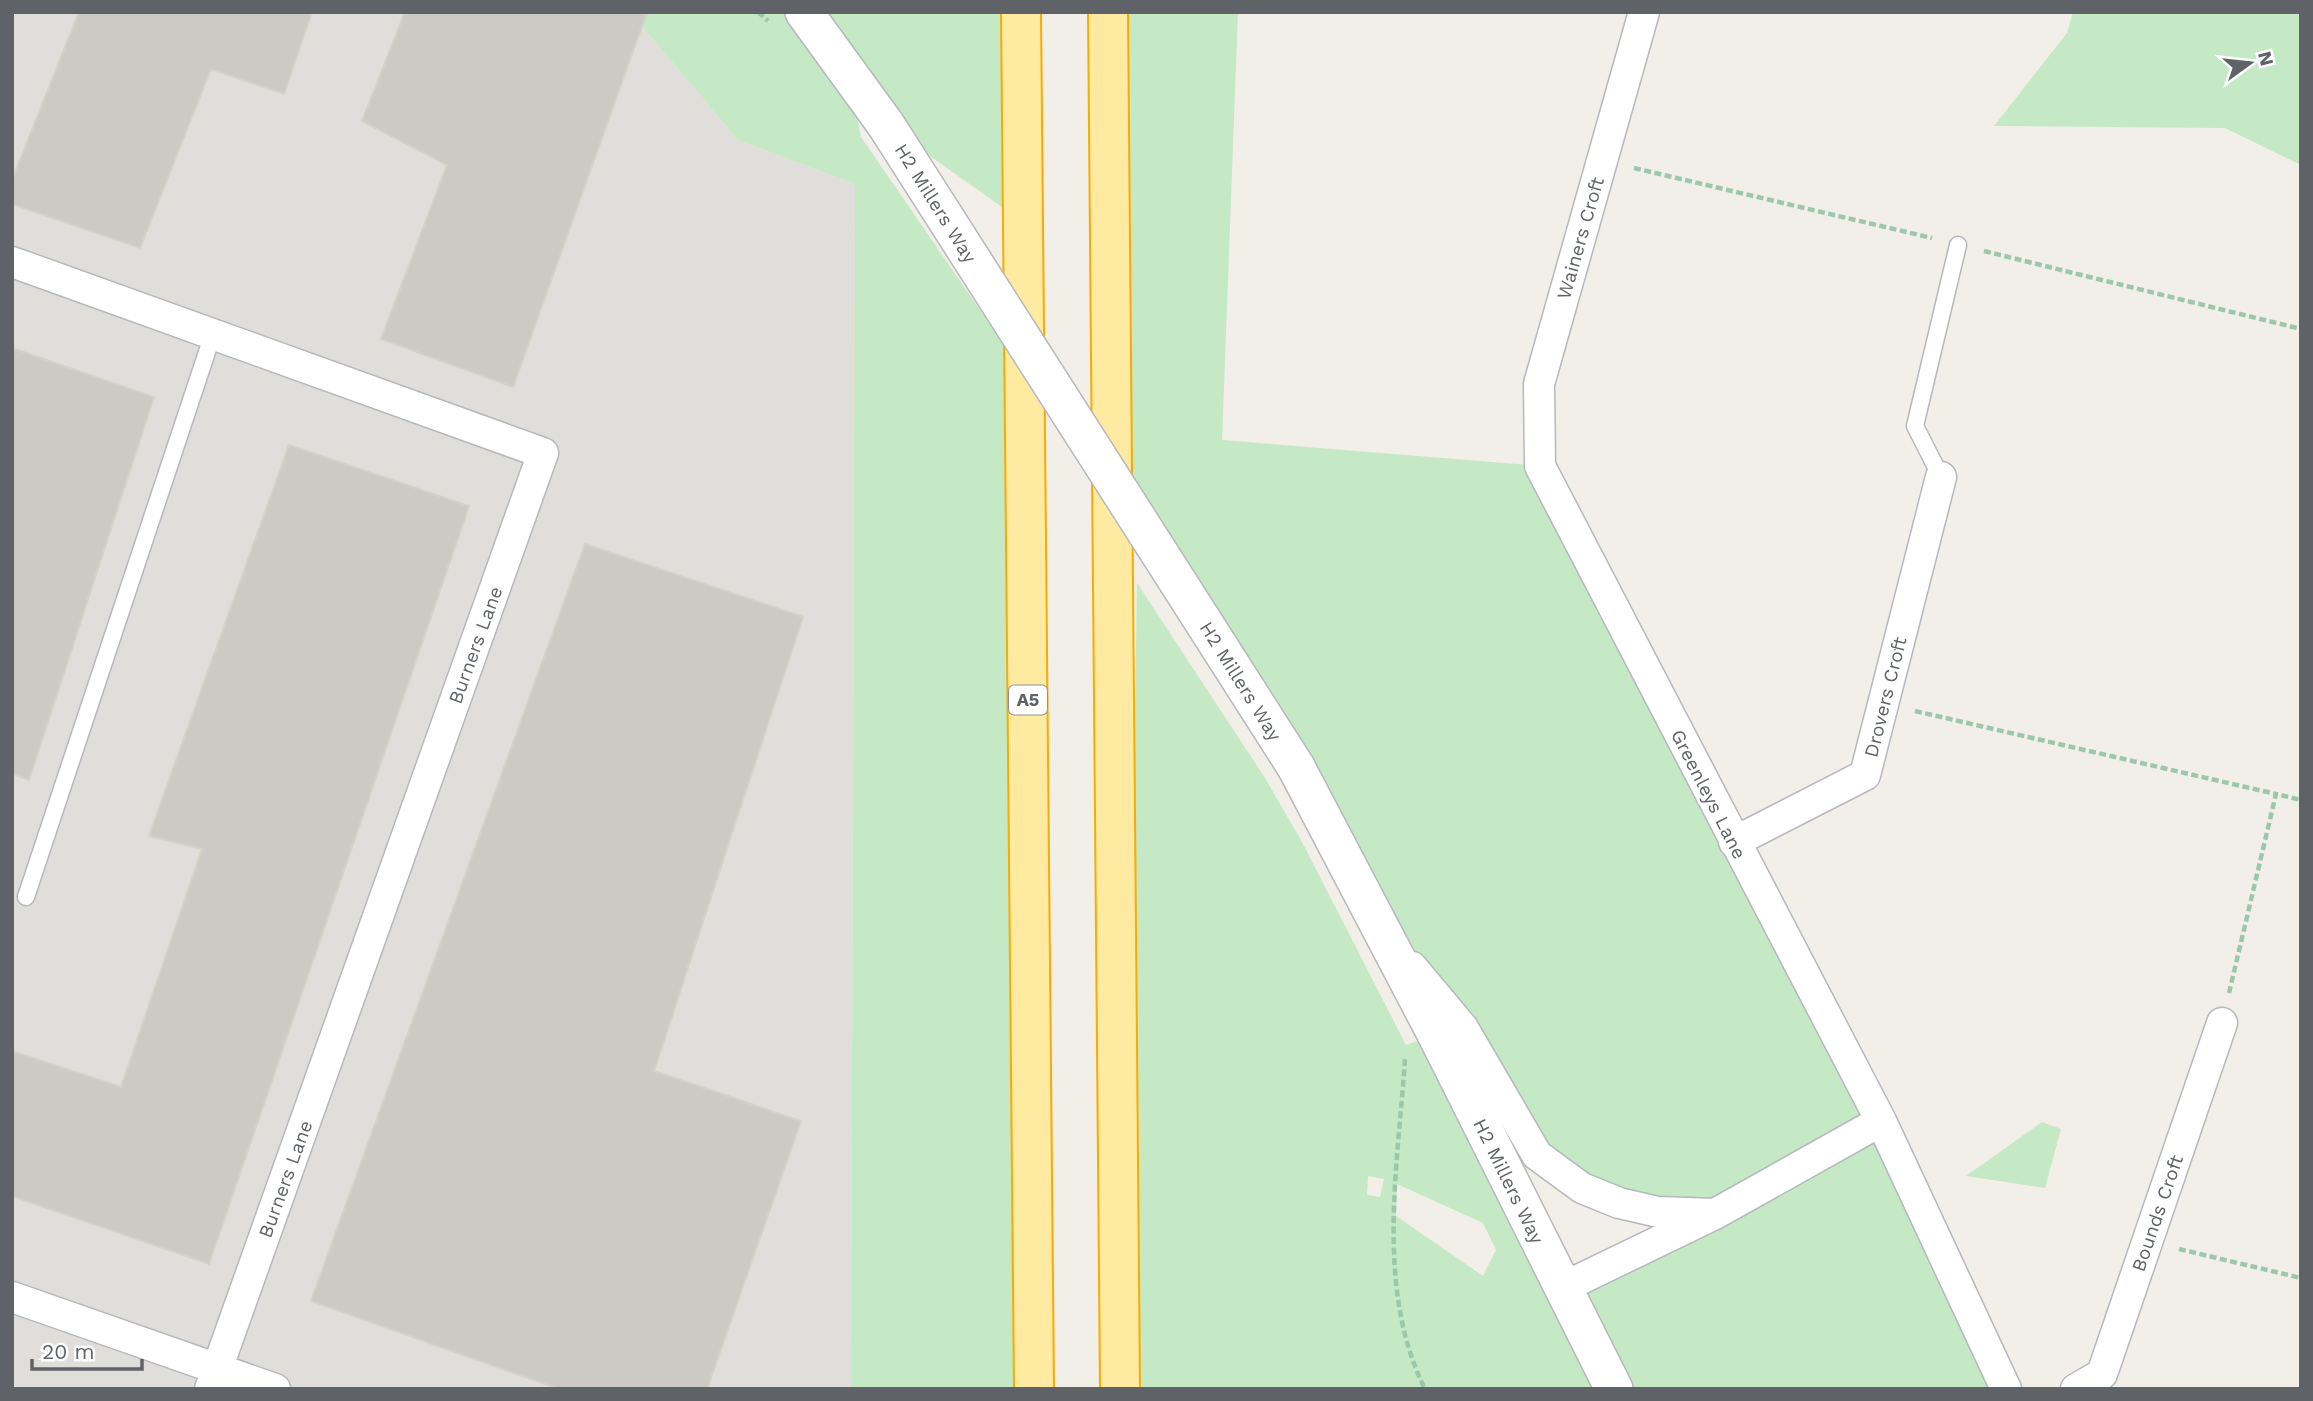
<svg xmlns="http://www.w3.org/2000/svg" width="2313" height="1401" viewBox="0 0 2313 1401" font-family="'Work Sans',sans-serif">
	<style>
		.industrial { fill: #e0deda }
		.green { fill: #c5e8c5; fill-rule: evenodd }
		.building { fill: #cccac5; stroke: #d6d1c6; stroke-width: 2 }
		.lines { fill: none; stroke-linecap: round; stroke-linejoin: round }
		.service-casing { stroke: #b5b8bc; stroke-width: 19 }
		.minor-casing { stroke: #b5b8bc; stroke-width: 33 }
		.tertiary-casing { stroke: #b5b8bc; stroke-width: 40 }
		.trunk-casing { stroke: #f9ab00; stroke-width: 42 }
		.path { stroke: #9cc7a9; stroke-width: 4.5; stroke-dasharray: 7 3.5; stroke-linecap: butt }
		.service { stroke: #fff; stroke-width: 16 }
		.minor { stroke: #fff; stroke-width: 30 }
		.tertiary { stroke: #fff; stroke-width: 37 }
		.trunk { stroke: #feeaa1; stroke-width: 38 }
		.tertiary-bridge-casing { stroke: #b5b8bc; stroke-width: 40; stroke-linecap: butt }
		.tertiary-bridge { stroke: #fff; stroke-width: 37 }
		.labels { text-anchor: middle; stroke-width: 5; stroke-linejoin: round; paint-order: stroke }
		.shield { fill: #fff; stroke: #8f9295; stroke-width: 2 }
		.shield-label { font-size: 18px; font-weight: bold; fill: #5f6368 }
		.street-label { font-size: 19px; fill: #5f6368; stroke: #fff }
	</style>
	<rect width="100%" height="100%" fill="#f1efe8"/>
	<!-- industrial -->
	<path class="industrial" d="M12 12H630L738 140 855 184 851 1389H12Z"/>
	<!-- green -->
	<path class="green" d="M630 12H1007L1002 207 886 125 848 73 861 137 1024 374 1031 1389H851L855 184 738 140Z
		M1108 12H1238L1222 440 1540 466 2006 1389H1125L1137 583 1265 778 1302 842 1406 1045 1436 1034 1562 1287 1714 1214 1658 1212 1537 1155 1383 932 1111 434ZM1368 1176 1384 1179 1380 1197 1367 1195ZM1397 1184 1483 1223 1496 1250 1483 1276 1396 1216Z
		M2073 12H2301V165L2225 128 1994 126 2067 33Z
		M2042 1122 2061 1129 2045 1188 1966 1176Z"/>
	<!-- building -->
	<path class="building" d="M79 12H312L284 94 211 69 140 248 12 204V180Z
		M405 12H637L646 15 513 387 381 339 447 165 362 121Z
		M12 348 154 397 29 780 12 774Z
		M289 445 469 506 209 1264 12 1196V1051L121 1087 202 849 149 836Z
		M585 544 803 617 654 1071 801 1121 707 1389H559L311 1301Z"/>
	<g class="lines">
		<defs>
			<path id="service" d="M1941 477 1915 426 1958 245
				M26 897 213 334"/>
			<path id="minor" d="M1644 12 1539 384 1540 466 1881 1121 2006 1389
				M12 262 543 453 210 1389
				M1734 842 1865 775 1941 477
				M1412 967 1463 1028 1537 1155 1582 1188 1619 1203 1658 1212 1715 1214
				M1562 1288 1715 1214 1881 1121
				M12 1297 275 1389
				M2076 1389 2102 1374 2222 1023"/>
			<path id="tertiary" d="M804 12 886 125
				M1296 767 1436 1034 1614 1389"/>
			<path id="trunk" d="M1021 12 1034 1389
				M1108 12 1120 1389"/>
		</defs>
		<!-- service casing -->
		<use href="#service" class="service-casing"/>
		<!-- minor casing -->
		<use href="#minor" class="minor-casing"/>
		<!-- tertiary casing -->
		<use href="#tertiary" class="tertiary-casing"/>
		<!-- trunk casing -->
		<use href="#trunk" class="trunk-casing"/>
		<!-- path -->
		<path class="path" d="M758 12 768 21
			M1634 168 1932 238
			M1984 251 2301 329
			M1915 711 2276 794
			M2229 993 2276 794 2301 800
			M1405 1059C1398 1166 1375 1289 1425 1389
			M2179 1249 2301 1278"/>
		<!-- service -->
		<use href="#service" class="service"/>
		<!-- minor -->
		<use href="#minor" class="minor"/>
		<!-- tertiary -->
		<use href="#tertiary" class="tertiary"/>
		<!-- trunk -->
		<use href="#trunk" class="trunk"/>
		<defs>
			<path id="tertiary-bridge" d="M886 125 1296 767"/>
		</defs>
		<!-- tertiary-bridge casing -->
		<use href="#tertiary-bridge" class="tertiary-bridge-casing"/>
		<!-- tertiary-bridge -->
		<use href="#tertiary-bridge" class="tertiary-bridge"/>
	</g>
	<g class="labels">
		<!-- shield labels -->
		<rect class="shield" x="1009" y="685.5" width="38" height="29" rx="5"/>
		<g class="shield-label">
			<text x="1028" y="706">A5</text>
		</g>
		<!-- street labels -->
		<g class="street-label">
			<text transform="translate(936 203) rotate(58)" y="7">H2 Millers Way</text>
			<text transform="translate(1580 238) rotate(-74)" y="7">Wainers Croft</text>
			<text transform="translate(475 645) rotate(-70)" y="7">Burners Lane</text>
			<text transform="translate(1241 681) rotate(58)" y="7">H2 Millers Way</text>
			<text transform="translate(1885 697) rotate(-76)" y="7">Drovers Croft</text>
			<text transform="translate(1709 794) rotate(63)" y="7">Greenleys Lane</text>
			<text transform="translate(285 1179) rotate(-70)" y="7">Burners Lane</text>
			<text transform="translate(1509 1181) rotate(64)" y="7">H2 Millers Way</text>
			<text transform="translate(2157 1213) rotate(-71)" y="7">Bounds Croft</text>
		</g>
	</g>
	<!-- border -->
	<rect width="2313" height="1401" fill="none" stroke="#5f6368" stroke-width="28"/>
	<!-- north arrow -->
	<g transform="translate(2250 63) rotate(75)" stroke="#ffffff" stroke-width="5" paint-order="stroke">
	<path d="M0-5L12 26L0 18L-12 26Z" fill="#5f6368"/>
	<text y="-10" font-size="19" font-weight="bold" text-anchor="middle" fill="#5f6368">N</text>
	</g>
	<!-- scale -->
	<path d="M32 1359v10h110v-10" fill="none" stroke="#5f6368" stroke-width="3.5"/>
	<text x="42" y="1359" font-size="21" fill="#5f6368" stroke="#ffffff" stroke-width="5" paint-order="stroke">20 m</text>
</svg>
